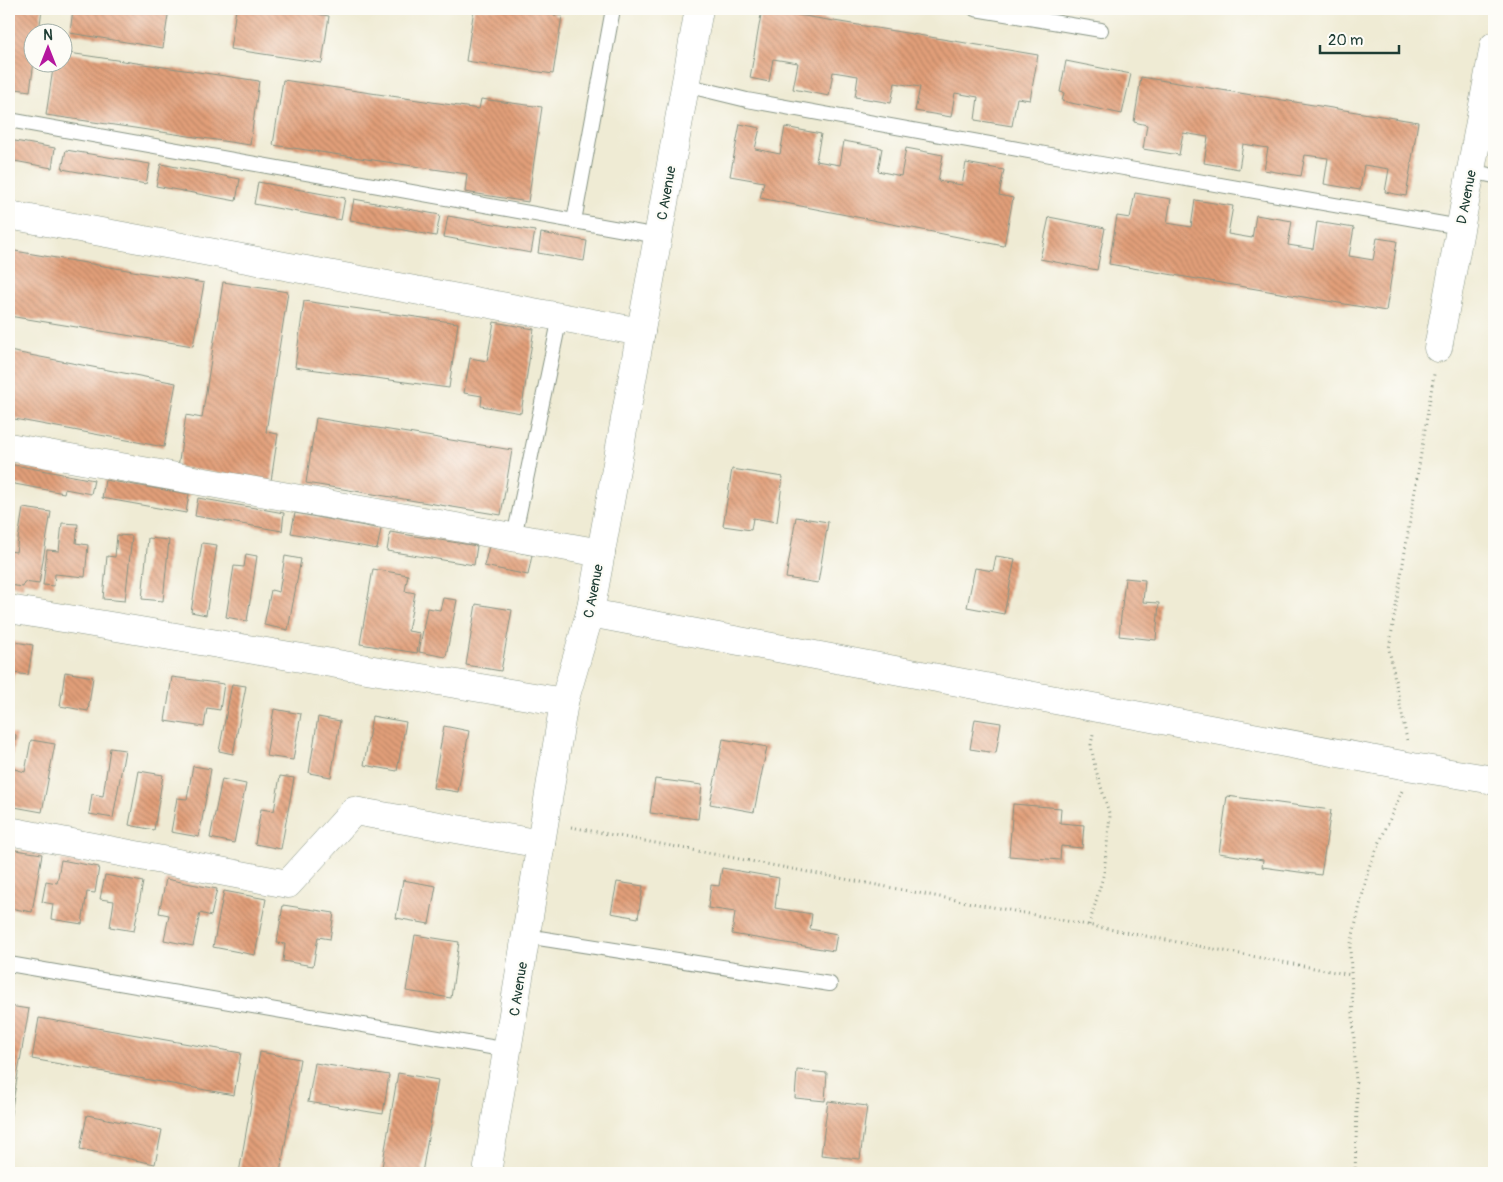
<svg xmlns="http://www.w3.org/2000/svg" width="1503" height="1182" viewBox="0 0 1503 1182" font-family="Pangolin,sans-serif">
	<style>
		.building { fill: url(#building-back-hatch) }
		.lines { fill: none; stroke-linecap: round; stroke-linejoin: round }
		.service-casing { stroke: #879484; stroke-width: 16 }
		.minor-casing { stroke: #879484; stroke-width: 29 }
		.tertiary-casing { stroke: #879484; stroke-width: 29 }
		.path { stroke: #879484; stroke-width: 3; stroke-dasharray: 1 4; stroke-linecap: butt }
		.service { stroke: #fff; stroke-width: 14 }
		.minor { stroke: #fff; stroke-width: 28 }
		.tertiary { stroke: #fff; stroke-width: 28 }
		.labels { text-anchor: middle; stroke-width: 4.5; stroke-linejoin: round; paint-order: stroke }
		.street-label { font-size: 14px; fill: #1f3d34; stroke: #fdfcf7 }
	</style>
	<defs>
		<pattern id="building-back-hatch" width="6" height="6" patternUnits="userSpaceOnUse" patternTransform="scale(1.25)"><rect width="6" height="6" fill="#e29f79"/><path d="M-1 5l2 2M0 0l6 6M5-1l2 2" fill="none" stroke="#b78364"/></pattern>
	</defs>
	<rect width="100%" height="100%" fill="#fdfcf7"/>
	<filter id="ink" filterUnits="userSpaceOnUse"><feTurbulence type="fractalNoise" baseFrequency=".02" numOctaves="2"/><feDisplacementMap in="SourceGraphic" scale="10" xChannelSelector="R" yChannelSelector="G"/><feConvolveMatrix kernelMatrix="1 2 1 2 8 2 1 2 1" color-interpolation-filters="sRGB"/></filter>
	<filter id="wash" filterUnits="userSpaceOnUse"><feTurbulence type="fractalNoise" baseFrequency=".0096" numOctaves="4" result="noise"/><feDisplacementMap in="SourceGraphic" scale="20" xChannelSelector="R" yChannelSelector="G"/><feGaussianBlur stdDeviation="1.12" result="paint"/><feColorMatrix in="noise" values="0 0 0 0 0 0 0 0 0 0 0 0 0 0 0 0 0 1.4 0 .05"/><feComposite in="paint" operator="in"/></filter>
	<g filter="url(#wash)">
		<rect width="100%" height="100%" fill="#efebd4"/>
		<g id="blocks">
			<!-- building -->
			<path class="building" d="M9 9H42L39 32H32V62H34L30 91 9 88Z
				M73 9H169L163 48 70 33Z
				M236 9H319L318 14 329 16 322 63 230 49Z
				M474 9H555L554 15 562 16 553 74 466 61Z
				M762 9 1038 55 1030 100 1017 98 1012 126 975 120 978 97 955 93 951 117 915 111 920 87 895 83 891 103 855 97 858 76 833 72 829 96 793 89 798 63 773 59 769 82 750 78Z
				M62 52 259 81 250 145 46 115 54 62H62Z
				M1066 61 1131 74 1122 114 1062 101 1064 93 1060 92Z
				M1141 77 1418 122 1406 196 1385 192 1389 169 1364 165 1360 190 1324 184 1328 158 1305 155 1301 176 1264 170 1268 148 1243 144 1239 169 1204 163 1208 137 1183 133 1179 155 1143 149 1147 125 1134 122Z
				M283 80 479 109 481 99 542 107 528 202 465 192 467 174 273 145Z
				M740 124 760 128 755 149 780 154 785 127 821 134 816 161 840 165 844 141 882 148 878 171 901 176 906 148 943 155 938 181 962 185 966 163 1004 170 999 195 1013 198 1004 246 760 198 764 182 730 176Z
				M9 140 55 148 52 168 9 160Z
				M66 150 150 164 146 184 62 169Z
				M161 164 240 179 236 201 156 186Z
				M258 182 345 198 341 220 254 204Z
				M1135 193 1171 199 1167 223 1191 227 1195 200 1233 206 1228 234 1252 238 1256 215 1292 221 1288 245 1313 249 1317 222 1354 228 1349 256 1373 260 1377 238 1397 241 1386 311 1109 264 1117 216 1130 218Z
				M354 199 440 215 436 236 350 220Z
				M448 216 535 231 531 253 444 237Z
				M1049 217 1105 228 1097 270 1040 259Z
				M541 233 587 241 584 261 538 253Z
				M9 250 204 283 193 346 9 316Z
				M223 282 288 292 266 432 278 434 271 481 178 467 186 415 202 418Z
				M304 301 458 323 449 388 295 367Z
				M494 322 534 329 521 413 481 406 482 396 464 393 470 358 487 361Z
				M9 351 176 383 164 447 9 418Z
				M316 418 512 450 501 515 306 483Z
				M9 464 94 480 91 494 65 489 64 493 9 483Z
				M732 469 783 477 777 522 753 518 751 530 723 526Z
				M105 480 189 494 186 513 102 498Z
				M198 498 284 513 282 531 195 516Z
				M23 508 51 512 39 584 24 582 23 587 9 585V551L16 552Z
				M295 513 381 529 377 549 291 533Z
				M796 517 828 522 818 583 786 578Z
				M9 521 13 522 10 536H9Z
				M62 523 78 524 76 543 88 545 85 577 55 574 54 586 43 585 47 550 59 551Z
				M390 532 477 546 474 565 387 551Z
				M117 535 132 536 125 601 103 599 107 556 115 557Z
				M148 538 169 540 163 601 142 599Z
				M202 543 217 545 206 615 191 612Z
				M489 546 532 555 528 575 484 566Z
				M246 554 257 556 247 621 226 617 234 566 244 567Z
				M285 556 301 559 288 630 264 625 271 590 279 592Z
				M996 556 1015 559 1004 614 967 607 975 568 993 571Z
				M373 569 408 575 405 591 415 593 408 631 420 633 417 653 360 644Z
				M1125 578 1145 580 1143 602 1159 603 1156 640 1119 636Z
				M443 598 457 600 446 657 419 652 427 608 440 610Z
				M476 604 512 610 501 671 466 665Z
				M9 641 33 645 28 675 14 673 10 697Z
				M65 672 93 677 88 711 60 706Z
				M172 677 224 684 220 710 207 708 204 727 165 721Z
				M232 684 246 686 233 754 219 751Z
				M274 709 301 714 293 760 266 756Z
				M372 716 406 722 397 771 364 765Z
				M318 717 340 721 331 777 309 773Z
				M975 719 1001 723 996 753 970 749Z
				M444 726 469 731 458 792 433 788Z
				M9 733 16 735 10 769H9Z
				M723 739 767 747 754 812 710 804Z
				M31 740 55 744 42 812 9 806V779L11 768 25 772Z
				M110 748 125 750 113 818 89 814 92 794 103 796Z
				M193 766 211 769 199 837 171 832 177 798 187 799Z
				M139 771 163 775 154 830 129 825Z
				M280 776 294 778 281 849 255 844 261 809 274 811Z
				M222 779 246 784 234 843 210 838Z
				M655 779 702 785 698 819 650 813Z
				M1227 796 1331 810 1321 875 1262 867 1263 860 1219 853Z
				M1013 804 1061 808 1060 823 1084 825 1082 848 1061 846 1060 860 1009 856Z
				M9 849 42 854 32 912 9 908Z
				M61 860 99 867 95 893 87 892 82 924 51 919 53 904 42 902 46 881 57 883Z
				M722 868 779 878 775 908 812 914 810 929 837 934 834 951 732 934 735 912 708 908 711 885 719 886Z
				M105 875 143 882 134 931 110 927 114 901 100 899Z
				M166 879 217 889 211 916 200 913 193 946 164 940 169 915 159 913Z
				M403 880 436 886 429 924 396 918Z
				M617 882 643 886 638 918 611 913Z
				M224 891 266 899 255 955 213 947Z
				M283 905 334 913 330 939 318 937 313 966 283 961 285 944 277 943Z
				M415 935 459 942 451 998 406 991Z
				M9 1006 29 1009 10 1119H9Z
				M39 1018 241 1053 234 1095 32 1059Z
				M260 1052 300 1059 280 1173H239Z
				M315 1063 389 1075 383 1114 308 1102Z
				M797 1070 827 1073 825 1101 795 1098Z
				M398 1073 438 1080 422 1173H381Z
				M828 1101 867 1106 860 1159 821 1155Z
				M87 1115 162 1130 155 1164 80 1149Z"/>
		</g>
	</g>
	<g filter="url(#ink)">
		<use href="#blocks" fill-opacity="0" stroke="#879484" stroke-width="1"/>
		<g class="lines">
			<defs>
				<path id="service" d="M975 9 1101 30
					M685 85 747 100 1067 158 1460 227
					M9 120 658 236
					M1471 171 1494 176
					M574 221 613 9
					M514 537 560 317
					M526 936 830 984
					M9 964 508 1050"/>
				<path id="minor" d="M9 215 641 332
					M1438 348 1494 46
					M9 447 601 553
					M9 609 564 702
					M590 613 1413 767 1494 780
					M9 831 288 884 354 811 541 844"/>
				<path id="tertiary" d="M487 1173 564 702 590 613 699 9"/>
			</defs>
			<!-- service casing -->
			<use href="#service" class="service-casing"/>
			<!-- minor casing -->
			<use href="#minor" class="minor-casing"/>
			<!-- tertiary casing -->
			<use href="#tertiary" class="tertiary-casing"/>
			<!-- path -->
			<path class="path" d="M1407 740 1389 649 1434 374
				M571 827 1351 975
				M1089 925 1104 873 1110 816 1095 767 1091 745 1093 734
				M1355 1173 1357 1108 1350 948 1369 867 1402 791"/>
			<!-- service -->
			<use href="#service" class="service"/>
			<!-- minor -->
			<use href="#minor" class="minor"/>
			<!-- tertiary -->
			<use href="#tertiary" class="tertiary"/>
		</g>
	</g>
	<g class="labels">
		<!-- street labels -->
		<g class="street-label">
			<text transform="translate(666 193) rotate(-80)" y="5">C Avenue</text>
			<text transform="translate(1466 197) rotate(-79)" y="5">D Avenue</text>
			<text transform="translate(593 591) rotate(-79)" y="5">C Avenue</text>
			<text transform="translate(518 989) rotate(-81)" y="5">C Avenue</text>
		</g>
	</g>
	<!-- margin -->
	<rect width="1503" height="1182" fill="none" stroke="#fdfcf7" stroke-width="30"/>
	<!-- north arrow -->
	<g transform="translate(48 48)"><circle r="24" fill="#fdfcf7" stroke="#a4b0a9"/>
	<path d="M0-4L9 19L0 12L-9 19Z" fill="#b5179e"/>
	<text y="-8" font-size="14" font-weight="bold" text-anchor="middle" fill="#1f3d34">N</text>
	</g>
	<!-- scale -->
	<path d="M1320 45v8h79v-8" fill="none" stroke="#1f3d34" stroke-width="2.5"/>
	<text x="1328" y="45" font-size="15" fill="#1f3d34" stroke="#fdfcf7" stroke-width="4" paint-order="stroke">20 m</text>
</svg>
